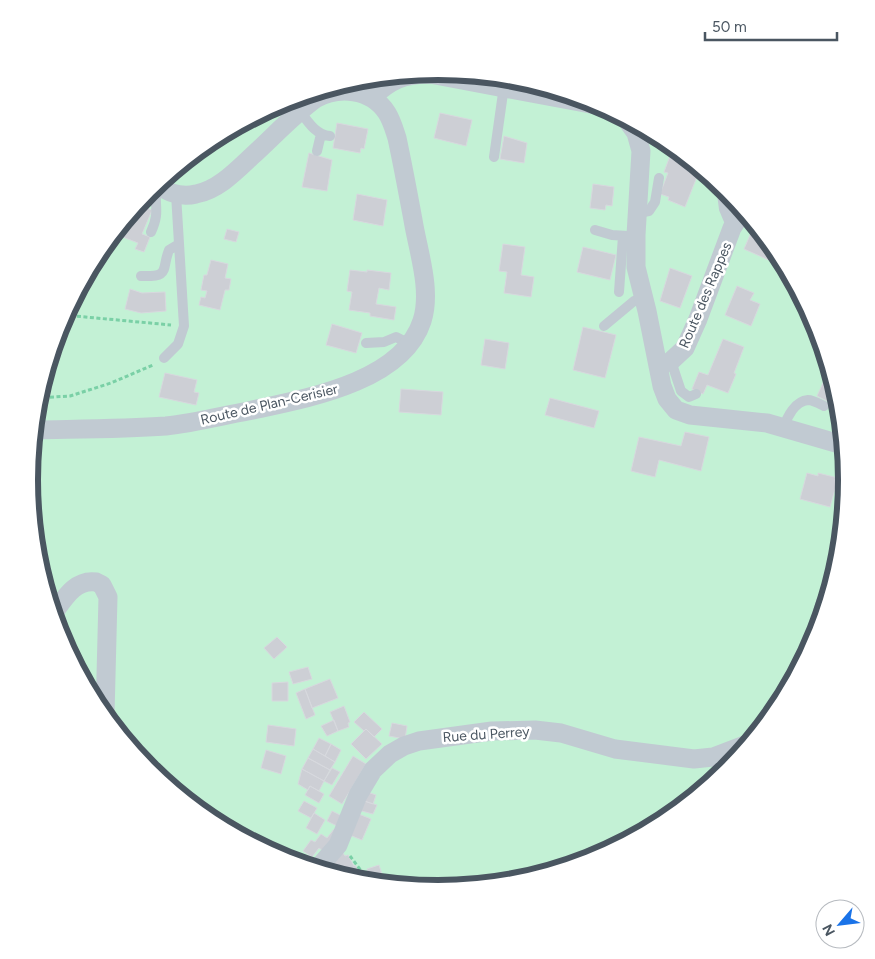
<svg xmlns="http://www.w3.org/2000/svg" width="875" height="959" viewBox="0 0 875 959" font-family="Figtree,sans-serif">
	<style>
		.green { fill: #c3f1d5 }
		.building { fill: #cdcfd5; stroke: #d7d9de }
		.lines { fill: none; stroke-linecap: round; stroke-linejoin: round }
		.path { stroke: #7ad0a6; stroke-width: 3; stroke-dasharray: 4 2.5; stroke-linecap: butt }
		.service { stroke: #c1cad2; stroke-width: 10 }
		.minor { stroke: #c1cad2; stroke-width: 19 }
		.labels { text-anchor: middle; stroke-width: 5; stroke-linejoin: round; paint-order: stroke }
		.street-label { font-size: 14px; fill: #4a5661; stroke: #fff }
		.rim { fill: none; stroke: #4a5661; stroke-width: 6 }
	</style>
	<rect width="100%" height="100%" fill="#f5f3f3"/>
	<!-- green -->
	<path class="green" d="M31 480a407 407 0 1 1 814 0a407 407 0 1 1-814 0Z"/>
	<!-- building -->
	<path class="building" d="M440 113 472 120 466 146 434 138Z
		M337 123 368 129 364 149 361 148 360 153 333 148Z
		M504 136 527 143 524 163 500 159Z
		M309 153 332 160 327 191 302 187Z
		M670 156 700 169 685 207 668 200 669 197 660 194 668 173 664 172Z
		M593 184 614 187 612 206 606 205 605 210 590 208Z
		M357 194 387 200 383 226 353 220Z
		M137 204 152 210 142 234 150 237 144 252 135 249 138 243 113 233Z
		M754 226 778 253 783 263 782 266 744 249Z
		M227 229 239 232 236 242 224 239Z
		M503 244 525 247 521 275 534 277 531 297 504 293 507 272 499 271Z
		M583 247 616 255 610 280 577 272Z
		M211 260 228 264 225 278 231 279 229 290H225L220 310 199 305 201 297 205 298 207 291 201 290 204 275H207Z
		M670 268 692 276 680 308 660 301Z
		M88 270 79 305 71 303Z
		M350 270 367 272V270L391 273 389 290 379 288 376 304 396 307 394 320 370 316V313L349 310 352 292 347 291Z
		M737 286 754 293 750 300 760 304 751 326 725 315Z
		M130 289 142 293 165 292 166 311 141 313 125 309Z
		M332 324 362 333 356 353 326 345Z
		M583 327 616 335 605 378 573 370Z
		M485 339 509 343 505 369 481 365Z
		M723 339 744 347 734 373 736 374 728 393 707 385 703 394 692 389 699 372 708 375Z
		M829 370 838 400 839 407 817 396Z
		M165 373 197 380 194 392 199 393 196 405 159 397Z
		M401 389 443 392 441 415 399 412Z
		M550 398 599 411 594 428 545 415Z
		M685 432 709 437 701 471 659 460 655 477 631 471 639 437 681 446Z
		M807 473 818 476V473L838 478 830 507 800 499Z
		M277 637 287 647 274 659 264 648Z
		M308 667 312 679 293 684 289 672Z
		M80 673 91 676 89 687H87Z
		M330 679 338 698 312 708 305 689Z
		M288 682V701H272V683Z
		M305 689 315 715 306 719 296 693Z
		M344 706 350 722 348 723 349 727 338 731 330 712Z
		M364 712 382 729 374 737 366 729 364 731 354 722Z
		M334 720 338 731 327 736 321 726Z
		M392 723 407 726 405 739 389 736Z
		M268 725 296 729 294 746 266 742Z
		M366 729 382 744 366 759 351 744Z
		M319 738 331 744 325 756 313 749Z
		M331 744 341 750 335 762 325 756Z
		M313 749 335 762 330 770 308 758Z
		M266 750 286 756 281 774 261 768Z
		M353 756 366 764 342 804 329 796Z
		M308 758 330 770 324 781 302 769Z
		M332 768 340 772 332 785 324 781Z
		M302 769 324 781 319 791 310 786 308 790 298 784Z
		M310 786 324 794 319 803 305 795Z
		M364 791 376 795 373 804 361 800Z
		M361 800 377 805 373 814 358 810Z
		M304 801 317 808 311 818 298 811Z
		M332 811 346 818 341 828 327 821Z
		M314 813 325 820 317 834 306 828Z
		M356 813 371 819 362 840 347 834Z
		M334 829 338 832 326 853 319 848 312 857 303 851 311 840 315 842 321 834 327 838Z
		M341 850 345 856 348 855 354 866 355 865 362 878 358 879 359 880 338 874 330 861Z
		M379 865 384 881 371 882 367 869Z"/>
	<g class="lines">
		<!-- path -->
		<path class="path" d="M64 315 171 325
			M37 398 70 396 111 383 153 365
			M350 856 362 872 365 881"/>
		<!-- service -->
		<path class="service" d="M300 111C308 122 316 135 330 136
			M317 151 321 134
			M494 157 504 86
			M721 186 724 209 732 228
			M638 213 649 211 655 202 659 178
			M595 230 612 235 628 236
			M151 232C161 211 153 205 157 185
			M141 276C171 277 161 270 169 250L179 244
			M619 292 623 236
			M604 326 634 301 643 297
			M366 343 384 342 396 337 410 344
			M164 358 178 344 184 326 176 194
			M671 361 681 391 689 397 696 394
			M784 427C787 417 795 401 808 400 813 400 820 404 824 406"/>
		<!-- minor -->
		<path class="minor" d="M371 98C391 80 403 74 430 74L601 106
			M626 119 636 133 641 151 636 235V267L647 311 662 386 667 399 676 410 690 415 767 423 843 445
			M658 366 671 361 685 348 698 319 732 228 742 213
			M34 430C78 429 122 429 166 426 194 423 221 416 248 411 303 399 402 383 422 321 432 290 418 251 413 220 408 193 403 166 397 138 394 129 392 121 387 113 371 88 338 86 315 99 292 116 273 137 252 156 236 171 218 190 196 194 181 198 168 193 156 184
			M53 614C64 599 75 579 96 582L102 585 108 597 105 715
			M821 617 826 601
			M318 868 338 845 358 795 373 770 390 754 404 746 419 741 492 731 535 730 561 733 615 749 694 759 713 757 747 744"/>
	</g>
	<g class="labels">
		<!-- street labels -->
		<g class="street-label">
			<text transform="translate(705 295) rotate(-67)" y="5">Route des Rappes</text>
			<text transform="translate(269 404) rotate(-13)" y="5">Route de Plan-Cerisier</text>
			<text transform="translate(486 734) rotate(-4)" y="5">Rue du Perrey</text>
		</g>
	</g>
	<!-- crop -->
	<path d="M0 0H875V959H0ZM38 480a400 400 0 1 1 800 0a400 400 0 1 1-800 0Z" fill="#fff" fill-rule="evenodd"/>
	<path class="rim" d="M38 480a400 400 0 1 1 800 0a400 400 0 1 1-800 0Z"/>
	<!-- north arrow -->
	<g transform="translate(840 924) rotate(242)"><circle r="24" fill="#ffffff" stroke="#b7bbc0"/>
	<path d="M0-4L9 19L0 12L-9 19Z" fill="#1a73e8"/>
	<text y="-8" font-size="14" font-weight="bold" text-anchor="middle" fill="#4a5661">N</text>
	</g>
	<!-- scale -->
	<path d="M705 32v8h132v-8" fill="none" stroke="#4a5661" stroke-width="2.5"/>
	<text x="712" y="32" font-size="15" fill="#4a5661" stroke="#ffffff" stroke-width="4" paint-order="stroke">50 m</text>
</svg>
